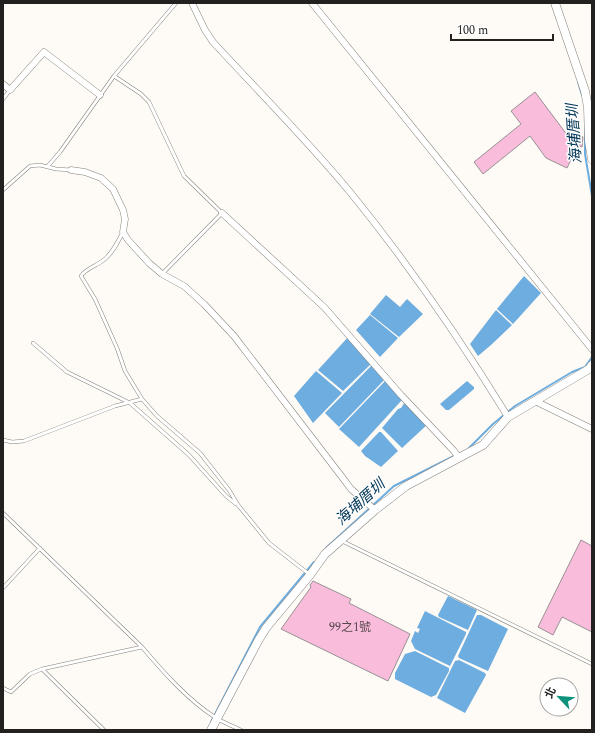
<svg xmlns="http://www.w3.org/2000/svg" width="595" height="733" viewBox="0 0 595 733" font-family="Spectral,'Noto Sans TC',serif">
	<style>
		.water { fill: #6daddf }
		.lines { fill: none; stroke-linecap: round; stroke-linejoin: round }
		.stream { stroke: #6daddf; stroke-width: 2 }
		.building { fill: #f9bddb; stroke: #979194 }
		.service-casing { stroke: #85827d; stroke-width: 4 }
		.minor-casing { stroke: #85827d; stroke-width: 7 }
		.tertiary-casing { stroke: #85827d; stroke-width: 9 }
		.service { stroke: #fff; stroke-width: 3 }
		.minor { stroke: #fff; stroke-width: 6 }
		.tertiary { stroke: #fff; stroke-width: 8 }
		.labels { text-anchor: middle; stroke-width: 3; stroke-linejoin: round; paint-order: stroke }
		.number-label { font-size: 12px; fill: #58484e }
		.water-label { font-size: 15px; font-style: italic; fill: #003556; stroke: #fff }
	</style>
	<rect width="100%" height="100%" fill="#fefaf5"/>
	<!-- water -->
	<path class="water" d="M524 276 541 293 513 324 497 309Z
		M386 295 400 307 407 299 423 314 399 337 370 314Z
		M496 310 512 325 491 345 478 356 470 344Z
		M370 315 398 338 380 357 356 330Z
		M349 336 373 362 343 391 318 370Z
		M373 364 387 377 339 427 325 413Z
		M316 371 342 393 313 423 294 396Z
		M388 378 404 395 401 401 359 447 339 429Z
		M467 381 474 387V389L449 410H446L440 404Z
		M407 399 429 423 402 448 382 428 398 409 401 408Z
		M379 432H381L398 451 381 467 365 456 361 451Z
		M448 596 477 610 468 630 439 617 438 615Z
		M425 611 466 632V634L450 666 415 649 411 641 415 631 418 633 420 629 417 628Z
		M477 615H481L508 629 488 671 459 658 458 656Z
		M415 651 449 668V671L436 695 431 697 395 679V673L405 654Z
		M459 660 485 673 486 675 465 713 437 698 455 661Z"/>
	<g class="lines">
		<!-- stream -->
		<path class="stream" d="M578 82 582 95
			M585 127V154L592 196
			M469 448 493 424 515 406 572 372 585 367 592 357
			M326 548 394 486 456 455
			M211 722 260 627 314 562"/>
	</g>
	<!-- building -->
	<path class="building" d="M535 92 568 136 571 131 583 137 582 147 578 145 567 168 546 158 530 136 483 174 474 162 521 124 511 111Z
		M581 540 592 546V632L562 617 553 635 538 627Z
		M313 581 351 599 349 603 410 634 388 681 281 629 311 587 310 585Z"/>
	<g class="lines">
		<defs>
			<path id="service" d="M114 76 141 94 149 102 184 176 222 213 162 274
				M3 99 10 90
				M47 167 60 152 114 76 176 3
				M3 190 30 166 40 165 56 169 71 170
				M123 232C118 242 113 252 105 259 97 266 86 268 81 276L95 299 117 348 125 371 142 399 157 416 200 453 229 490 238 505 269 543 309 574
				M33 343 67 372 130 403 189 455 226 496 236 504
				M3 440 12 442 24 441 115 406 142 399
				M3 513 142 647C164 673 188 700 216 718 224 723 233 726 241 730
				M342 541 592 664
				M3 588 40 548
				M42 669 104 730
				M3 688 11 692 30 674 42 669 142 647"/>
			<path id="minor" d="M192 3 205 30 213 42C259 92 307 140 350 192 408 263 460 339 508 417
				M312 3 592 349
				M3 84 10 90 44 52 100 95
				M71 170 85 172 101 178 113 189 123 210 125 219 123 232 128 240 149 263 162 274 184 286 204 304 234 336 342 477 351 489 375 510
				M222 213 324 307 401 395 454 451 459 458
				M535 401 592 429"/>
			<path id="tertiary" d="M555 3 585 91 588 107 589 141 592 159
				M211 730 258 641 266 628 310 575 325 554 375 510 406 486 483 445 508 417 589 369 592 365"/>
		</defs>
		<!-- service casing -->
		<use href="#service" class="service-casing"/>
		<!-- minor casing -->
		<use href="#minor" class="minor-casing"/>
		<!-- tertiary casing -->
		<use href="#tertiary" class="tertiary-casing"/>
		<!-- service -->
		<use href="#service" class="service"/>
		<!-- minor -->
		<use href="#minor" class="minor"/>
		<!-- tertiary -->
		<use href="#tertiary" class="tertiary"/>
	</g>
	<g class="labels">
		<!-- number labels -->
		<g class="number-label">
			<text x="350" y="631">99之1號</text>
		</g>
		<!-- water labels -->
		<g class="water-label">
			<text transform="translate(574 134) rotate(-94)" y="5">海埔厝圳</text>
			<text transform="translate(360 502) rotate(-42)" y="5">海埔厝圳</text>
		</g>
	</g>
	<!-- border -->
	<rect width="595" height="733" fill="none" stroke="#22211f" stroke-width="8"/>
	<!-- north arrow -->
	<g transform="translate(559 697) rotate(296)"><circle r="19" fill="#ffffff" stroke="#a7a6a5"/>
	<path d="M0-3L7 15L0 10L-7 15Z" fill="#0d927c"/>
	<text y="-6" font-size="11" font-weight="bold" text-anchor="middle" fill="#22211f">北</text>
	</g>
	<!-- scale -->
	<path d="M451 34v6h102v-6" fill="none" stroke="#22211f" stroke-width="2"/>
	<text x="457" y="34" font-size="12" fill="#22211f" stroke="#ffffff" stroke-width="3" paint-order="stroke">100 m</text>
</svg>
